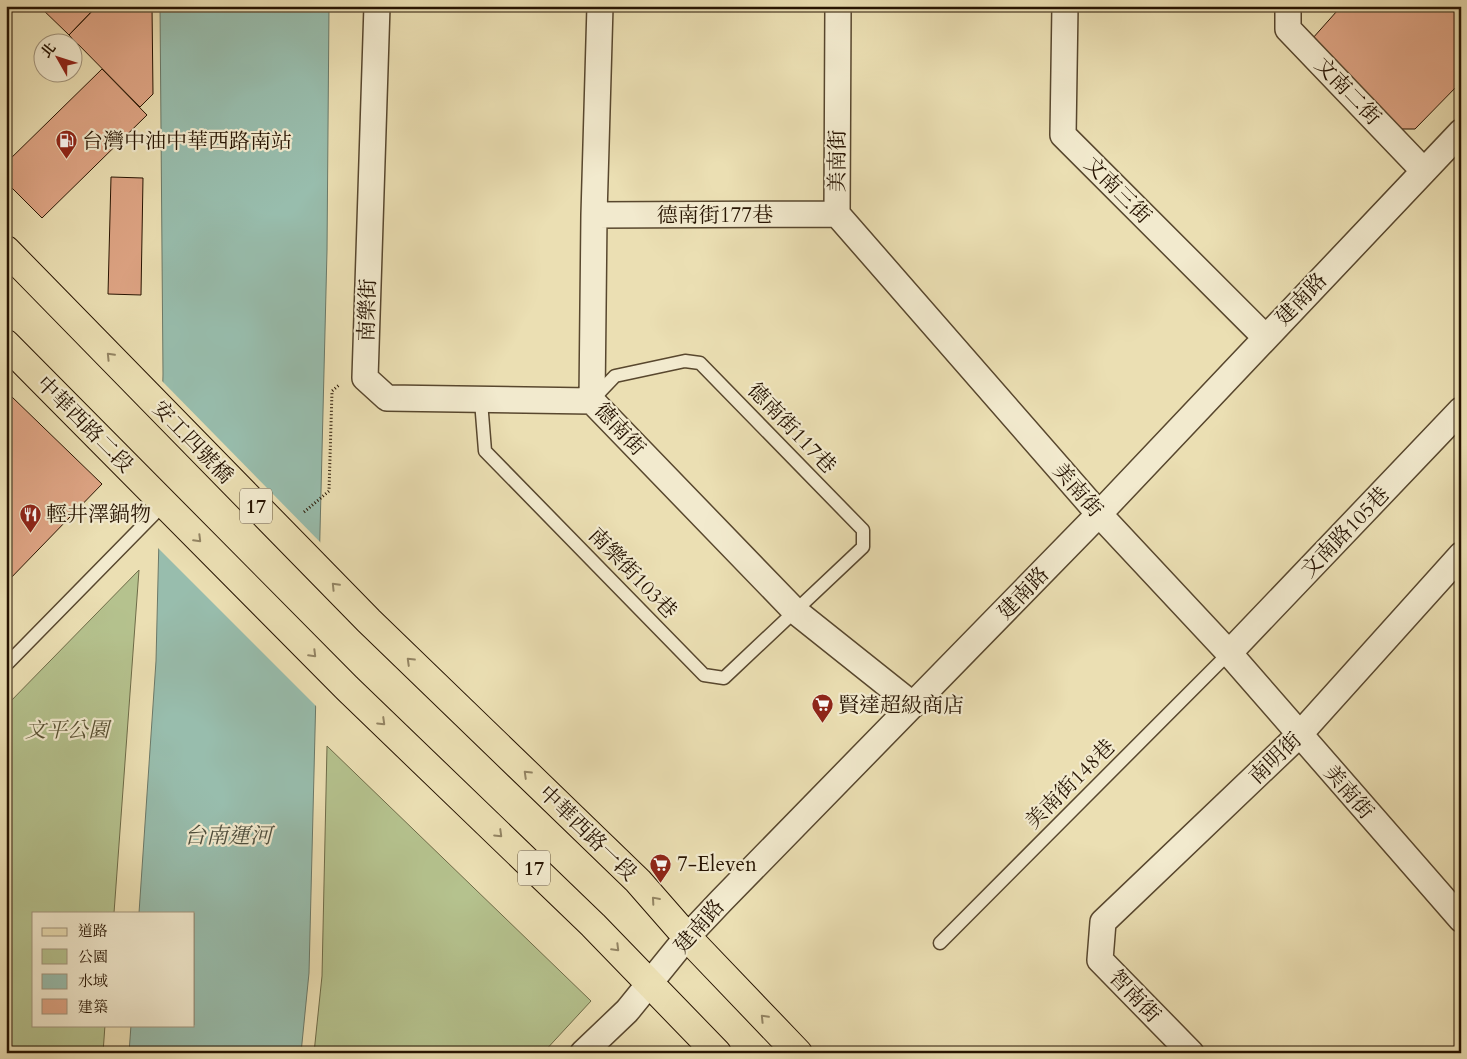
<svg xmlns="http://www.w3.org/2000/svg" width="1467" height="1059" viewBox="0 0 1467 1059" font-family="Cardo,'Noto Serif TC',serif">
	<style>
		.green { fill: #b5c28e; stroke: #6e6b48 }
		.water { fill: #98bdad; stroke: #6b7969 }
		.pier { fill: #ebdfb3 }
		.building { fill: #dfa585; stroke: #271402 }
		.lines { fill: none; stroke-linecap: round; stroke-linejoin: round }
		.lane-casing { stroke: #58472e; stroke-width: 15 }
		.street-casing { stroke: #58472e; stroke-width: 28 }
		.primary-casing { stroke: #271402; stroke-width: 30 }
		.path { stroke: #271402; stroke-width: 3; stroke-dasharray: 1 2.5; stroke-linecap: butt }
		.lane { stroke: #f2eace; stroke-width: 12 }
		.street { stroke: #f2eace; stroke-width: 25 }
		.primary { stroke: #ebdfb3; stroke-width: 28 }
		.oneway { stroke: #938463 }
		.labels { text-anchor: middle; stroke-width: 4.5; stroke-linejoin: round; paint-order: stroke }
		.shield { fill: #f2eace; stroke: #64543f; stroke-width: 1 }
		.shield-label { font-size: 20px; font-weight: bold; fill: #271402 }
		.street-label { font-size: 21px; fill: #271402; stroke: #f2eace }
		.poi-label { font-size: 21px; fill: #271402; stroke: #f2eace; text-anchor: start }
		.park-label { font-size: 21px; font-style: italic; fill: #595133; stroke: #f2eace }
		.water-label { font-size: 22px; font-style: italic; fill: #4f4f3e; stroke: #f2eace }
	</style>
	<rect width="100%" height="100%" fill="#ebdfb3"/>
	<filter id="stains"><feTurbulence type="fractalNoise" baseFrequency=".004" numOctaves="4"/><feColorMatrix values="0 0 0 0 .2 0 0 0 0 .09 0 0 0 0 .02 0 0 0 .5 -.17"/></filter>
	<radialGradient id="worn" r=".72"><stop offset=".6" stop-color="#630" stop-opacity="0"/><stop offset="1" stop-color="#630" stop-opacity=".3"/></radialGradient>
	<!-- green -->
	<path class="green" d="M139 570 114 913H34V1025H105L103 1053H6V706Z
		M327 746 591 1001 543 1053H314L322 976Z"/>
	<!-- water -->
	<path class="water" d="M160 6H329L327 251 309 973 301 1053H129L131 1025H194V913H139L156 661 163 374Z"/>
	<!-- pier -->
	<path class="pier" d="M161 380 322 544 318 708 156 546Z"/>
	<!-- building -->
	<path class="building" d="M39 6H97L69 35Z
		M97 6 152 7 153 94 140 107 69 35Z
		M1461 10V82L1415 129H1398L1312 39 1337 11Z
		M102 69 147 115 42 218 6 182V163Z
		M111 177 143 178 141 295 108 294Z
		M11 396 102 484 6 583V401Z"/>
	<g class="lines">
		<defs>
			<path id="lane" d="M481 401 485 451 704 675 724 678 863 547V530L700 363 685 361 615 376 594 398
				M6 665 164 504
				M940 943 1229 653"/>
			<path id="street" d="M377 6 365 378 387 398 592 401
				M600 6 594 215 592 401 795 611 913 705
				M838 6 837 214 1099 514 1229 653 1461 919
				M1065 6 1063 135 1265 337
				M1288 6V29L1423 170
				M594 215 837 214
				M1229 653 1461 410
				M583 1053 627 1011 687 937 721 901 1099 514 1461 132
				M1191 1053 1100 960 1103 922 1299 735 1461 555"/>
			<path id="primary" d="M6 250 369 621 638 881 687 937 798 1053
				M6 344 347 688 593 925 717 1053"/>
		</defs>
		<!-- lane casing -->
		<use href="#lane" class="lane-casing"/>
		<!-- street casing -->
		<use href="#street" class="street-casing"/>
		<!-- primary casing -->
		<use href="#primary" class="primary-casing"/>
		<!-- path -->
		<path class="path" d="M304 512 329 491 332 391 339 385"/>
		<!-- lane -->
		<use href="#lane" class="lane"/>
		<!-- street -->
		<use href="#street" class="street"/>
		<!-- primary -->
		<use href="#primary" class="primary"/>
	</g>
	<!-- one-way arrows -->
	<defs><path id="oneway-chevron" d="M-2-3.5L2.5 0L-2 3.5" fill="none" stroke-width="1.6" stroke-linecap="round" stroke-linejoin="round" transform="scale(1.25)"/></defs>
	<g class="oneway">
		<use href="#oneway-chevron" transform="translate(110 356) rotate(-134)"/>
		<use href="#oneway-chevron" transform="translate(198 539) rotate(45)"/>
		<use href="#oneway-chevron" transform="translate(335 586) rotate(-134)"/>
		<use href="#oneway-chevron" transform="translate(313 654) rotate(45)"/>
		<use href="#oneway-chevron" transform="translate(410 661) rotate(-136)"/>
		<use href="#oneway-chevron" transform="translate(382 722) rotate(44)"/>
		<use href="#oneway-chevron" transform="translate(527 774) rotate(-136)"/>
		<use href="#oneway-chevron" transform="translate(499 834) rotate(44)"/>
		<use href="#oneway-chevron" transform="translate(655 900) rotate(-131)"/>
		<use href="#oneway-chevron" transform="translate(616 948) rotate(45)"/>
		<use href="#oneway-chevron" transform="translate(764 1018) rotate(-134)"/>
	</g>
	<!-- icons -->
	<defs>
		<symbol id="fuel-pin" viewBox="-11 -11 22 30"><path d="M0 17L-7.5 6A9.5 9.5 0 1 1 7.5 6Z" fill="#8f2418" stroke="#f2eace"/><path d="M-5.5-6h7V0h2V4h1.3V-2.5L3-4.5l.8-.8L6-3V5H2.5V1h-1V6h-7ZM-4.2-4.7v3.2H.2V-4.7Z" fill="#fff"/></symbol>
		<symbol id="restaurant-pin" viewBox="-11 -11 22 30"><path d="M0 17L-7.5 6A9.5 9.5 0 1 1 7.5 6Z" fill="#8f2418" stroke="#f2eace"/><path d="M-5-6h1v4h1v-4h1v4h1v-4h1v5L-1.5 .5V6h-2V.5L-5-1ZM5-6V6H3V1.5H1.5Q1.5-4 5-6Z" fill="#fff"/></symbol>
		<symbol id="supermarket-pin" viewBox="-11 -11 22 30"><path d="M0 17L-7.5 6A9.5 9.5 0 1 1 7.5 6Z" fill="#8f2418" stroke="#f2eace"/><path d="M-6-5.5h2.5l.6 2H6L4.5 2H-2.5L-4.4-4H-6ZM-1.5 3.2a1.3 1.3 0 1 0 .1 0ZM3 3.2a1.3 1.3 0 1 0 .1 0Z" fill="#fff"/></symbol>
	</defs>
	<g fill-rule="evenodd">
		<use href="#fuel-pin" x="54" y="128" width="25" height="34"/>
		<use href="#restaurant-pin" x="18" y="502" width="25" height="34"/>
		<use href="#supermarket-pin" x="810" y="692" width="25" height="34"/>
		<use href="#supermarket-pin" x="648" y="852" width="25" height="34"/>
	</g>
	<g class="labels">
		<!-- shield labels -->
		<g class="shield">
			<rect x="240" y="488.5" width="32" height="35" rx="4"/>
			<rect x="518" y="850.5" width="32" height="35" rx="4"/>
		</g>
		<g class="shield-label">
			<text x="256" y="513">17</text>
			<text x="534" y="875">17</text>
		</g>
		<!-- street labels -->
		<g class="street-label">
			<text transform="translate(1348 91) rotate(46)" y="7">文南二街</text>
			<text transform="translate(837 161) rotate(-90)" y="7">美南街</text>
			<text transform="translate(1118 190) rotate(45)" y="7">文南三街</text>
			<text x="715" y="222">德南街177巷</text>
			<text transform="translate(1301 299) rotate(-46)" y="7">建南路</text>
			<text transform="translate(367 310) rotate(-88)" y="7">南樂街</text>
			<text transform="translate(85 424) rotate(45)" y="7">中華西路二段</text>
			<text transform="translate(792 428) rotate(46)" y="7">德南街117巷</text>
			<text transform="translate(620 429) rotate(47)" y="7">德南街</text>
			<text transform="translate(193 442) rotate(46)" y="7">安工四號橋</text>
			<text transform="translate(1078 490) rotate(49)" y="7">美南街</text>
			<text transform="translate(1345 532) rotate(-46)" y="7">文南路105巷</text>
			<text transform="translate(633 573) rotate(46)" y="7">南樂街103巷</text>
			<text transform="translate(1023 593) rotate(-46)" y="7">建南路</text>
			<text transform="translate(1275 758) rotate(-44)" y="7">南明街</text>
			<text transform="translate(1070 784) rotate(-45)" y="7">美南街148巷</text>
			<text transform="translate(1349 792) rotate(49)" y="7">美南街</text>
			<text transform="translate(588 833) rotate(44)" y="7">中華西路一段</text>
			<text transform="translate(699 926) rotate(-49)" y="7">建南路</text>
			<text transform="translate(1135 996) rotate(46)" y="7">智南街</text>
		</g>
		<!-- poi labels -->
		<g class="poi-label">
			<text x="82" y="148">台灣中油中華西路南站</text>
			<text x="46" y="521">輕井澤鍋物</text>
			<text x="838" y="712">賢達超級商店</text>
			<text x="677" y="871">7-Eleven</text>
		</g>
		<!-- park labels -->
		<g class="park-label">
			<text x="67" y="737">文平公園</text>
		</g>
		<!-- water labels -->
		<g class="water-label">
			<text x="228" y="843">台南運河</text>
		</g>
	</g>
	<!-- margin -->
	<rect width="1467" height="1059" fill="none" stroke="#ebdfb3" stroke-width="25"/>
	<rect x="8" y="8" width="1452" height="1044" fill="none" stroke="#271402" stroke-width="2.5"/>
	<rect x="12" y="12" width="1442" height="1034" fill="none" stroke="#271402"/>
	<!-- legend -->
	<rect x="32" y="912" width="162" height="115" fill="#f2eace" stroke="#a1947c"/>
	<rect x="42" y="928" width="25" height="8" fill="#ebdfb3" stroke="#a1947c"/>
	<text x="78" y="936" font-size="15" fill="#271402">道路</text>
	<rect x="42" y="949" width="25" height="15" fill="#b5c28e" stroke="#a1947c"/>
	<text x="78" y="962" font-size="15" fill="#271402">公園</text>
	<rect x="42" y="974" width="25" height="15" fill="#98bdad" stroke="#a1947c"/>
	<text x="78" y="986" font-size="15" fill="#271402">水域</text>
	<rect x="42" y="999" width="25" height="15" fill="#dfa585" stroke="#a1947c"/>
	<text x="78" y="1012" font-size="15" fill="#271402">建築</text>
	<!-- north arrow -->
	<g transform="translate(58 58) rotate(309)"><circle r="24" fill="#f2eace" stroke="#a1947c"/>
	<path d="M0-4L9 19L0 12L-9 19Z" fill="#8f2418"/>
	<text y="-8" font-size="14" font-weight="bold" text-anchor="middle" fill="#271402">北</text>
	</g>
	<rect width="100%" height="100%" filter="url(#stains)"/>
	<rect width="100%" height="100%" fill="url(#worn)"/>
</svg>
